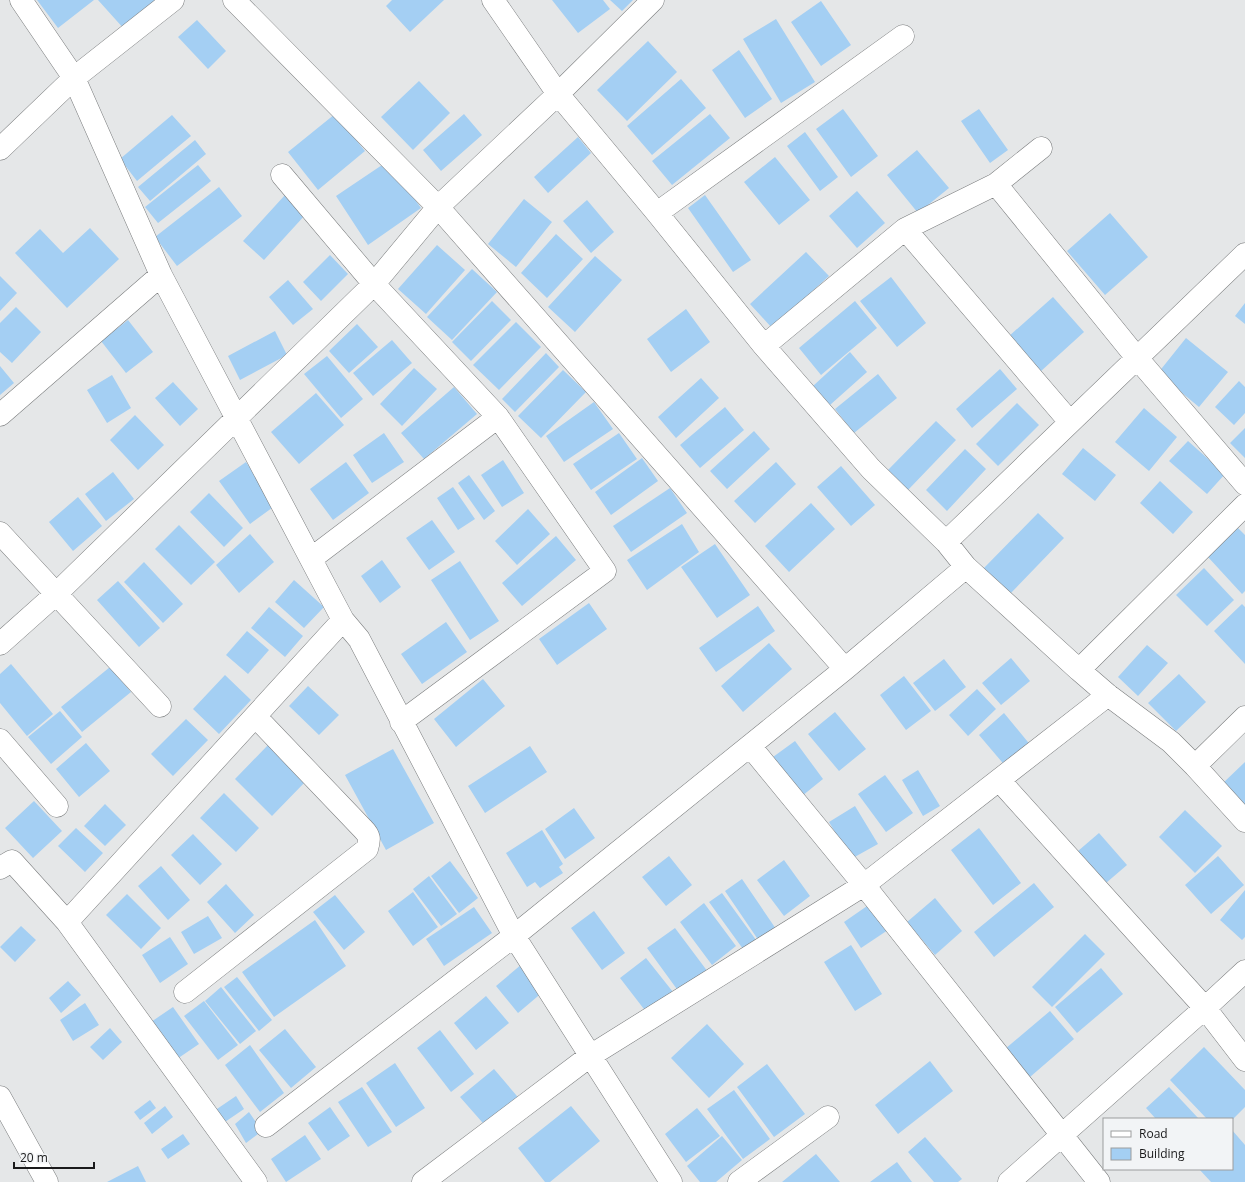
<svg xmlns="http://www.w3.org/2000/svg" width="1245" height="1182" viewBox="0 0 1245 1182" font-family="'Open Sans',sans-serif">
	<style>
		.building { fill: #a4cff3 }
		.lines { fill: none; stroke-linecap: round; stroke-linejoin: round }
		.minor-casing { stroke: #7b7d7e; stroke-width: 23 }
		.minor { stroke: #fff; stroke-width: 22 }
	</style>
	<rect width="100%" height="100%" fill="#e5e7e8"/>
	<!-- building -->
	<path class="building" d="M37 0H94L58 28Z
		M98 0H156L125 30Z
		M392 0H444L410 32 386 6Z
		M552 0H603L610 9 578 33Z
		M610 0H633L622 11Z
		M821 1 851 45 821 66 791 22Z
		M776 19 815 82 781 103 743 39Z
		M197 20 226 51 208 69 178 37Z
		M648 41 677 72 627 121 597 90Z
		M739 50 772 99 745 118 712 70Z
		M681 79 706 108 652 155 627 126Z
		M419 81 450 113 413 150 381 117Z
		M843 109 878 156 851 177 816 129Z
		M979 109 1008 150 990 163 961 121Z
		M335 114 365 151 318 190 288 152Z
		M464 114 482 135 441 171 423 150Z
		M710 114 730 138 672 185 652 161Z
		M172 115 191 136 137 181 120 159Z
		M805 132 838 177 820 191 787 146Z
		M578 137 591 153 548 193 534 177Z
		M195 140 206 154 150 201 138 187Z
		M917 150 949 188 918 213 887 175Z
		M775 157 810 200 779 225 744 182Z
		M388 161 421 208 368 245 336 196Z
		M198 165 211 181 158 223 145 207Z
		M219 187 242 216 177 266 155 237Z
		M857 191 885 223 857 248 829 216Z
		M285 195 306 214 264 260 243 241Z
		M705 195 751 260 733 272 688 208Z
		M524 199 552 222 516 267 488 244Z
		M587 200 614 232 591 253 563 221Z
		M1110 213 1148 257 1105 295 1067 251Z
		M90 228 119 259 67 308 15 253 40 229 63 253Z
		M556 234 583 259 547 298 521 273Z
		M437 245 465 270 426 314 398 289Z
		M806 252 829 276 772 328 750 304Z
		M330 255 348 274 321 301 303 282Z
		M595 256 622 280 575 332 548 307Z
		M472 269 497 292 452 340 427 317Z
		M0 276 17 293 0 311Z
		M891 277 926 323 897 347 860 301Z
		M288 280 313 309 293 325 269 297Z
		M1053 297 1084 332 1040 372 1008 337Z
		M492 301 511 320 471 361 452 342Z
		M855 301 877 328 821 375 799 348Z
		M1245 303V324L1235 316Z
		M16 307 41 332 12 363 0 352V323Z
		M686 309 710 342 671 372 647 339Z
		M128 320 153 352 126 373 101 341Z
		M516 322 541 347 499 390 473 365Z
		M357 324 378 347 349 373 329 351Z
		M275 331 287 355 240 380 228 356Z
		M1186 338 1228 372 1199 407 1158 373Z
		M392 340 412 363 373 396 353 373Z
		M850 352 867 372 830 405 813 386Z
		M546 353 559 367 515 412 502 399Z
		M327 356 363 399 341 418 304 374Z
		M0 366 14 383 0 395Z
		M414 368 437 389 402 426 380 404Z
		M1000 369 1017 389 972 428 956 409Z
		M563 370 586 392 541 438 518 416Z
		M878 374 897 398 854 433 835 409Z
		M112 375 131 408 107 423 87 390Z
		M701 378 719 398 676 438 658 417Z
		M1239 381 1245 387V413L1234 425 1215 407Z
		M173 382 198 409 180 426 155 398Z
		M454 387 477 414 424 459 401 433Z
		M316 393 344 425 299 464 271 432Z
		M594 402 613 429 564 462 546 436Z
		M1017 403 1039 425 998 466 976 444Z
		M725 407 744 430 700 468 680 445Z
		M1144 408 1177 437 1149 471 1115 442Z
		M135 415 164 445 138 470 110 440Z
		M936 421 956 440 908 490 888 470Z
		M1245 428V458L1230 443Z
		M754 431 770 449 727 489 710 471Z
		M384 433 404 462 372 483 353 455Z
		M619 433 637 459 591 490 573 464Z
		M1188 441 1225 474 1207 494 1169 461Z
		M1083 448 1116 475 1095 501 1062 474Z
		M965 449 986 469 947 511 926 490Z
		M642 458 658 481 611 515 595 492Z
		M503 460 524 493 502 507 481 475Z
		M246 462 276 505 250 524 219 481Z
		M346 462 369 493 333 520 310 489Z
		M776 462 796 484 755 523 734 501Z
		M841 466 875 505 851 526 817 487Z
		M113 472 134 499 106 521 85 494Z
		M469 475 495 511 484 520 458 483Z
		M1160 481 1193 512 1173 534 1140 503Z
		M453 487 475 519 458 530 437 498Z
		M670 488 687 513 631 552 613 526Z
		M209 493 243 528 224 547 190 512Z
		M78 497 102 526 73 551 49 522Z
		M811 503 835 529 789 572 765 546Z
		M528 509 550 534 517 565 495 541Z
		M1038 513 1064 538 1009 595 983 569Z
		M432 520 455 552 429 570 406 538Z
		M682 524 699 552 647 590 627 560Z
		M179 525 215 562 191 585 155 549Z
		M1238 528 1245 535V591L1242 594 1208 557Z
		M250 534 274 562 239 593 216 565Z
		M556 536 576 560 522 606 502 583Z
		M715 544 750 595 717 618 681 567Z
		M382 560 401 587 380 603 361 576Z
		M460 561 499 621 470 640 431 580Z
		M144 562 183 604 163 623 124 582Z
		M1204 568 1234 600 1207 626 1176 595Z
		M294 580 324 607 304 628 275 602Z
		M118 581 160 628 139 647 97 600Z
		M589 603 607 629 557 665 539 639Z
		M1242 604 1245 607V664L1214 631Z
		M758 606 775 631 716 672 699 648Z
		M269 607 303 636 285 657 251 628Z
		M446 622 467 652 422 684 401 654Z
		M247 631 269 650 248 674 226 655Z
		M769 643 792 669 743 712 721 686Z
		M1147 645 1168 663 1138 696 1118 677Z
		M1011 658 1030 681 1001 705 982 683Z
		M944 659 966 687 935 711 913 683Z
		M11 664 53 714 27 736 0 703V674Z
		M110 667 131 692 82 732 61 707Z
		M1179 674 1206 702 1176 731 1148 703Z
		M225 675 251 700 219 734 193 709Z
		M904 676 931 711 906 730 880 695Z
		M483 679 505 706 456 747 434 719Z
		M308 686 339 715 319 735 289 706Z
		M977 689 996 709 968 736 949 715Z
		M60 711 82 737 51 764 28 737Z
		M835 712 866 749 839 771 808 734Z
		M1004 713 1032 747 1007 768 979 735Z
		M186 719 208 740 173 776 151 754Z
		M795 741 823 779 802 796 773 757Z
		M86 743 110 771 79 797 56 769Z
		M268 745 306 781 272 816 235 779Z
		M530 746 547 772 485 813 468 786Z
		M393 749 434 823 386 850 345 775Z
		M1245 762V808L1222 784Z
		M918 770 940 806 923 816 902 780Z
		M885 775 913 813 886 832 858 794Z
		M224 793 259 828 236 852 200 818Z
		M34 801 62 831 33 858 5 828Z
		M105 804 126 825 105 846 84 826Z
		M855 806 878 844 851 859 829 822Z
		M574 808 595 838 565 859 545 829Z
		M1185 810 1222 846 1195 873 1159 837Z
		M76 828 103 853 85 872 58 846Z
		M979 828 1021 883 993 905 951 850Z
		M542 830 563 864 559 867 563 873 540 888 535 882 527 887 506 853Z
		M1099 833 1127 865 1106 883 1078 851Z
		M193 834 222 864 200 885 171 855Z
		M669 856 692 885 666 906 642 877Z
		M1218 856 1244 885 1211 914 1185 885Z
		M784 860 810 896 784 916 757 880Z
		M450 861 478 898 459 913 431 876Z
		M161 866 190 900 168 920 138 886Z
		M429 876 457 914 441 926 413 889Z
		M742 879 776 929 759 941 725 891Z
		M1034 883 1054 907 994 957 974 932Z
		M226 884 254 915 235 933 207 902Z
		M1245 890V937L1242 940 1220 920Z
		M413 892 438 927 413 946 388 911Z
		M722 893 756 940 743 949 709 902Z
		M127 894 161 928 141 949 106 915Z
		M335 895 365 932 344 950 313 912Z
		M935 898 962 931 935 955 907 922Z
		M704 903 736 946 712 965 680 922Z
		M870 904 888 930 861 948 844 922Z
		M474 907 492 933 444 966 426 939Z
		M594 911 625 953 602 970 571 928Z
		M208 916 222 938 194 954 181 932Z
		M315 920 346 966 274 1017 242 972Z
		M21 926 36 940 15 962 0 947Z
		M675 928 708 972 679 992 647 948Z
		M1085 934 1105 954 1052 1007 1032 987Z
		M170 937 188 964 160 983 142 955Z
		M851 945 882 994 855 1011 824 962Z
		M646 958 673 992 647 1013 620 978Z
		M522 964 544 991 518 1013 496 986Z
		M1101 968 1123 994 1077 1033 1055 1007Z
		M237 977 272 1020 259 1031 224 987Z
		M68 981 81 995 61 1013 49 998Z
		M221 987 256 1031 240 1044 205 1001Z
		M486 996 509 1023 476 1050 454 1023Z
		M204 1001 238 1045 218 1060 184 1016Z
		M85 1003 99 1025 73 1041 60 1020Z
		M173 1007 199 1044 177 1059 151 1022Z
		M1050 1011 1074 1039 1030 1077 1005 1049Z
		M707 1024 744 1064 709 1098 671 1058Z
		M110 1028 122 1042 103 1060 90 1047Z
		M285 1029 316 1067 291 1088 259 1050Z
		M440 1030 474 1074 451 1092 417 1048Z
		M250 1045 284 1093 260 1112 225 1065Z
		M1204 1047 1245 1090V1107L1233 1119H1207L1170 1080Z
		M930 1061 953 1091 898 1134 875 1105Z
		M395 1063 425 1108 396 1127 366 1083Z
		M767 1064 805 1114 774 1137 737 1087Z
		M494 1069 522 1102 489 1130 460 1097Z
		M362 1087 392 1132 368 1147 338 1102Z
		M1169 1087 1199 1119H1156L1146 1108Z
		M734 1090 770 1139 743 1159 707 1109Z
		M236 1096 244 1109 222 1124 214 1111Z
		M150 1100 156 1108 140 1120 134 1112Z
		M165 1106 173 1117 152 1134 144 1123Z
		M571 1106 600 1141 550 1182H545L518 1148Z
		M330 1107 350 1136 328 1151 308 1123Z
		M697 1108 720 1136 686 1162 665 1134Z
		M249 1112 262 1131 246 1143 235 1124Z
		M1232 1130 1245 1145V1182H1211L1199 1169H1232Z
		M183 1134 190 1144 168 1159 161 1149Z
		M305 1135 321 1159 286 1182 271 1159Z
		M722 1136 742 1160 716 1182H700L687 1166Z
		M925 1137 962 1179 958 1182H934L908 1152Z
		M816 1154 840 1182H782Z
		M897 1162 912 1182H870Z
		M138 1166 146 1182H107Z"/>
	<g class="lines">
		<defs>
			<path id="minor" d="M21 0 74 78 161 275 343 620 359 639 514 936 671 1182
				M234 0 438 207 845 669
				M493 0 558 94 657 213 764 346 871 469 946 542 966 567 1079 670 1108 695 1171 742 1195 766 1245 821
				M0 149 74 78 173 0
				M282 175 374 284 498 417 605 571 401 722
				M996 184 1137 358 1245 484
				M657 213 903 36
				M905 229 1070 422
				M764 346 905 229 996 184 1041 148
				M0 415 161 275
				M0 533 160 706
				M946 542 1245 254
				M312 558 498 417
				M0 644 56 594 374 284 438 207 558 94 653 0
				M1079 670 1245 505
				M0 740 57 806
				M750 746 864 885 1099 1182
				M1195 766 1245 717
				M999 780 1205 1008 1245 1060
				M0 868 12 861 67 922 256 1182
				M67 922 343 620
				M185 992 367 849C370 839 370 836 363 829L256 717
				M0 1097 47 1182
				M266 1126 514 936 845 669 966 567
				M423 1182 590 1056 864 885 1108 695
				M739 1182 828 1117
				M1009 1182 1205 1008 1245 971"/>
		</defs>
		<!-- minor casing -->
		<use href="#minor" class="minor-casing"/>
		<!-- minor -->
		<use href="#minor" class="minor"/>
	</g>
	<!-- legend -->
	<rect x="1103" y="1118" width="130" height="52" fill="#f2f4f6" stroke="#9c9d9e"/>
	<rect x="1111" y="1131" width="20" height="6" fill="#ffffff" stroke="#9c9d9e"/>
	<text x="1139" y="1138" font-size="12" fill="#1a1a1b">Road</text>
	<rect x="1111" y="1148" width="20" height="12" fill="#a4cff3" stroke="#9c9d9e"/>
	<text x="1139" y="1158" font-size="12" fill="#1a1a1b">Building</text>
	<!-- scale -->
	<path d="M14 1162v6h80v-6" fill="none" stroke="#1a1a1b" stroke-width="2"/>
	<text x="20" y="1162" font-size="12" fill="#1a1a1b" stroke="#f2f4f6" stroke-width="3" paint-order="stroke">20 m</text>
</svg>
